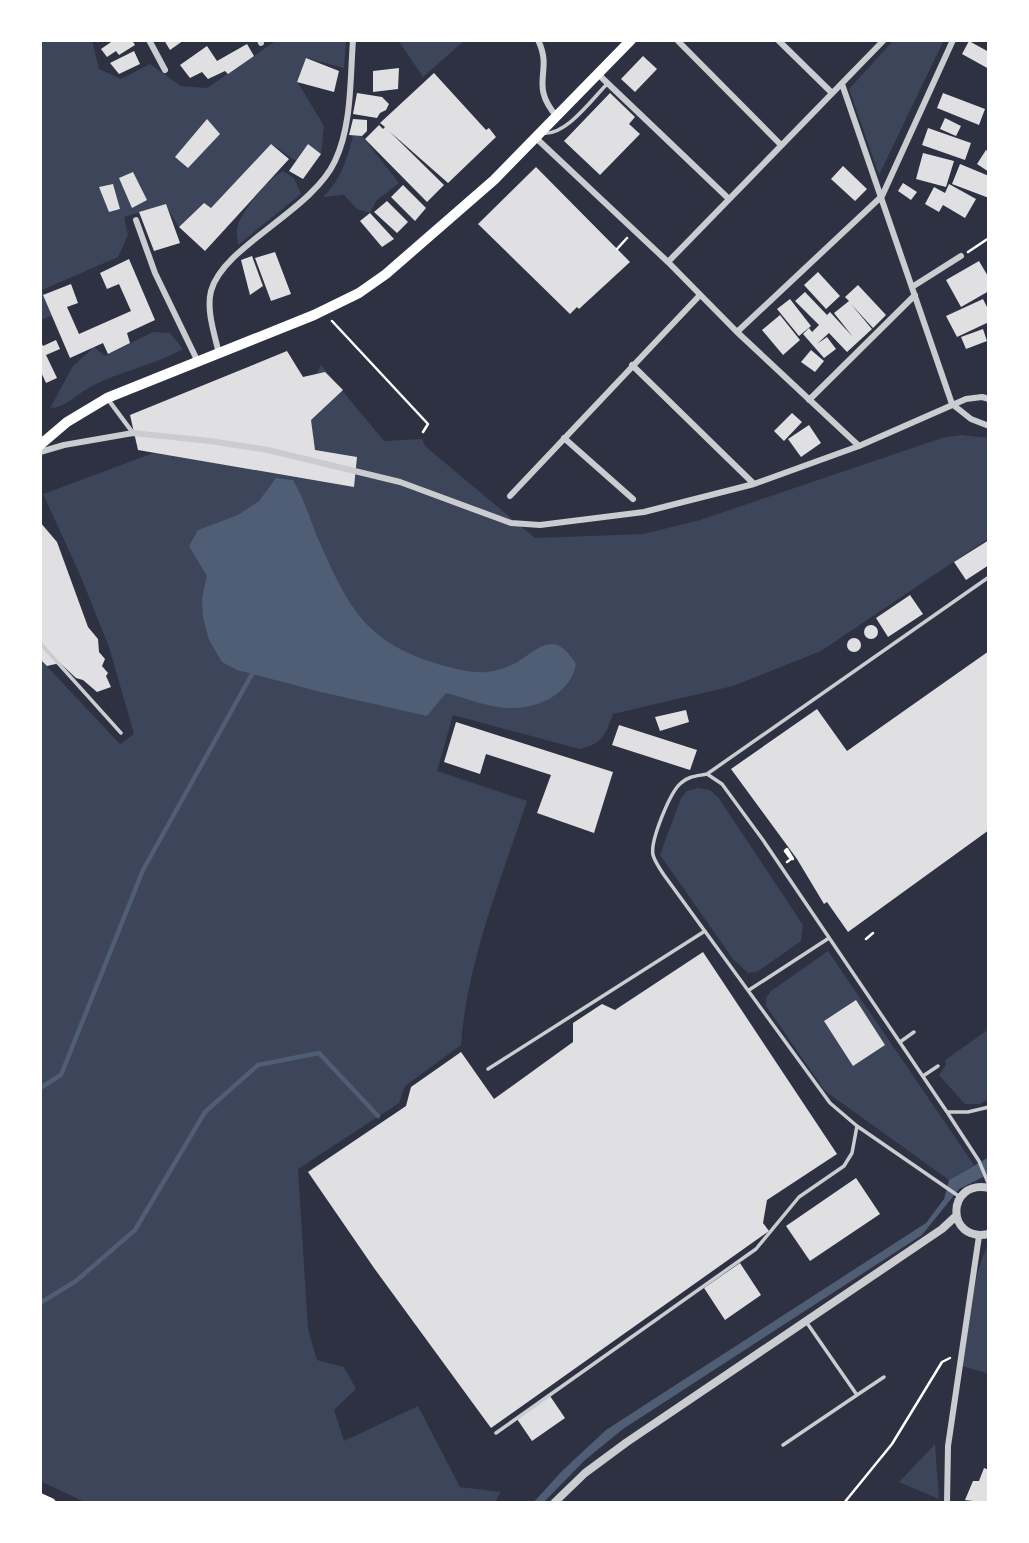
<svg xmlns="http://www.w3.org/2000/svg" width="1029" height="1543" viewBox="0 0 1029 1543" font-family="Figtree,sans-serif">
	<style>
		.green { fill: #3c4559 }
		.water { fill: #4f5d75 }
		.lines { fill: none; stroke-linecap: round; stroke-linejoin: round }
		.stream { stroke: #4f5d75; stroke-width: 4.5 }
		.building { fill: #e0e0e3 }
		.path { stroke: #fff; stroke-width: 2.5 }
		.service { stroke: #caccd0; stroke-width: 3.5 }
		.pedestrian { stroke: #caccd0; stroke-width: 4.5 }
		.minor { stroke: #caccd0; stroke-width: 6 }
		.tertiary { stroke: #caccd0; stroke-width: 8 }
		.primary { stroke: #fff; stroke-width: 10 }
	</style>
	<rect width="100%" height="100%" fill="#2d3142"/>
	<!-- green -->
	<path class="green" d="M40 40H92L99 69 121 79 150 64 181 86 207 88 277 40H346L344 68 306 58 297 81 324 126 321 154 308 144 296 161 271 144 211 208 203 203 179 227 165 205 124 217 128 235 118 257 42 290 52 316 40 320Z
		M398 40H465L423 77Z
		M894 40H944L879 175 849 89Z
		M353 135 362 136 399 183 376 201 370 213 357 209 344 195 323 197C341 179 347 160 353 135Z
		M283 171 294 178 301 194 238 245C238 240 236 233 237 228 239 214 270 176 283 171Z
		M153 332 170 333 183 349C153 366 118 371 87 389 75 396 64 408 50 408L73 366 94 347 105 356Z
		M321 365 384 441 422 439 425 446 535 538 643 534 700 520 942 438 961 435 989 438V538L821 651 733 686 613 714C605 735 603 744 579 749L453 715 437 771 527 801C501 880 467 961 461 1045L405 1086 399 1103 298 1169 308 1329 317 1360 344 1367 356 1389 334 1410 344 1441 418 1406 460 1487 501 1492 494 1503H87L40 1481V659L120 744 134 734 109 647 81 577 43 494 306 396Z
		M698 788 710 790 718 797 803 925 801 941 757 972 748 973 733 959 660 855 681 798 687 791Z
		M828 951 974 1165 949 1180 825 1091 766 1006V998L771 991Z
		M989 1029V1099L980 1104H965L939 1075 946 1065 945 1060Z
		M989 1245V1374L962 1366C966 1339 974 1264 989 1245Z
		M935 1444 939 1499 899 1482Z"/>
	<!-- water -->
	<path class="water" d="M276 478 293 480C303 497 309 516 316 534 349 609 365 645 449 667 467 672 483 675 501 669 533 661 549 620 576 664 571 693 539 709 510 708 489 708 466 698 446 693L427 716 321 692 237 670 222 662 209 640 203 618 202 598 207 576 189 546 198 530 238 515 259 501Z
		M989 1157V1174L959 1189 922 1235 623 1429 585 1460 543 1503H533L562 1471 606 1430 926 1223 944 1199 949 1180Z"/>
	<g class="lines">
		<!-- stream -->
		<path class="stream" d="M40 1088 61 1075 143 870 252 674
			M40 1303 76 1281 135 1230 205 1112 258 1065 319 1053 378 1116"/>
	</g>
	<!-- building -->
	<path class="building" d="M114 40H132L135 45 119 55 116 51 107 57 101 49Z
		M164 40H184L170 50Z
		M969 41 989 52V69L962 54Z
		M247 44 254 56 228 74 225 71 208 79 202 72 190 78 180 65 207 46 217 61Z
		M134 51 140 64 119 74 110 63Z
		M643 56 657 69 635 92 621 79Z
		M306 58 339 71 334 92 297 82Z
		M399 68 398 89 373 92V71Z
		M434 73 486 130 489 128 496 137 448 183 389 131 444 185 427 202 365 139 379 125 383 129 385 127 380 123Z
		M357 93 382 97 389 104 386 110 380 113 377 118 353 114Z
		M610 93 635 117 629 124 640 134 600 175 564 141Z
		M943 93 985 109 979 125 937 108Z
		M945 118 961 126 956 136 940 129Z
		M207 119 220 134 188 168 175 157Z
		M353 119 367 120V131L362 136 349 135Z
		M928 128 971 143 965 160 922 145Z
		M271 144 289 159 205 251 179 227 204 203 211 208Z
		M308 144 321 154 303 179 289 171Z
		M986 150 989 152V172L977 164Z
		M923 153 954 161 946 187 916 179Z
		M960 164 989 176V198L952 184Z
		M843 166 867 189 855 201 831 179Z
		M536 167 630 262 579 309 577 307 570 314 478 224Z
		M133 172 147 200 132 208 119 178Z
		M903 183 917 192 911 200 898 191Z
		M113 184 120 209 109 212 99 187Z
		M949 184 976 199 965 218 943 205 939 212 925 204 934 187 945 193Z
		M403 185 426 208 415 221 391 197Z
		M387 201 408 222 397 233 374 212Z
		M166 204 180 243 154 251 139 212Z
		M370 213 394 239 382 247 360 221Z
		M275 252 291 294 271 301 255 258Z
		M252 256 263 286 250 295 241 260Z
		M129 259 155 320 127 333 130 343 108 354 103 343 70 358 43 295 71 284 78 303 67 307 79 334 131 311 119 284 107 289 100 273Z
		M979 261 989 278V291L961 307 946 280Z
		M818 272 840 296 826 309 804 285Z
		M858 285 886 315 873 328 850 303 872 329 847 352 829 333 817 344 827 337 836 349 824 358 803 334 809 328 812 332 819 325 795 301 805 292 827 315 830 312 853 337 834 313 849 301 845 297Z
		M790 299 811 326 799 336 777 309Z
		M983 299 989 311V322L957 337 946 316Z
		M780 315 800 340 783 355 762 330Z
		M983 329 987 341 966 349 961 337Z
		M40 340 43 346 56 340 60 349 46 355 57 378 46 383 40 370Z
		M811 350 824 361 815 372 801 362Z
		M287 351 303 377 325 372 343 390 311 420 315 450 357 457 354 487 138 450 130 415Z
		M792 413 802 422 784 441 774 431Z
		M809 425 821 443 801 457 788 439Z
		M40 522 57 542 88 627 98 639 99 652 105 659 102 666 108 673 106 676 111 687 97 692 83 680 76 678 60 663 47 666 40 659Z
		M989 540V565L966 580 954 562Z
		M910 595 923 614 888 637 876 618Z
		M864 632a7 7 0 1 1 14 0a7 7 0 1 1-14 0Z
		M847 645a7 7 0 1 1 14 0a7 7 0 1 1-14 0Z
		M989 651V830L848 932 827 902 824 904 797 859 731 769 817 709 847 751Z
		M686 710 689 722 660 731 655 717Z
		M456 722 613 772 594 833 537 813 551 775 486 754 480 774 444 762Z
		M619 725 697 750 690 770 612 745Z
		M703 952 837 1154 767 1200 763 1223 769 1231 491 1428 374 1268 308 1172 406 1106 411 1087 461 1052 494 1099 573 1042V1023L602 1004 615 1010Z
		M856 1000 885 1045 853 1066 824 1021Z
		M856 1178 880 1214 810 1261 786 1226Z
		M740 1263 761 1295 725 1320 704 1288Z
		M550 1396 565 1418 532 1441 517 1419Z
		M984 1468 989 1470V1503L965 1500 973 1481H979Z"/>
	<g class="lines">
		<!-- path -->
		<path class="path" d="M617 249 627 238
			M968 252 989 238
			M332 321 428 424 423 432
			M787 862 791 859 785 851 787 849 793 859
			M866 939 873 933
			M844 1503 892 1444 942 1362 950 1358"/>
		<!-- service -->
		<path class="service" d="M543 133C566 136 592 99 608 83
			M40 643 121 733
			M707 774 989 577
			M749 990 829 938
			M900 1042 914 1032
			M488 1069 705 931
			M923 1076 938 1066
			M947 1112H968L989 1107
			M960 1197 857 1126 830 1103 664 875C660 869 655 862 653 855 650 841 670 792 681 783 688 776 698 776 707 774L722 784 763 840 947 1112 979 1161 989 1185
			M857 1395 884 1377
			M496 1433 756 1249 799 1197 844 1166 852 1153 857 1126
			M783 1445 857 1395 807 1323"/>
		<!-- pedestrian -->
		<path class="pedestrian" d="M107 398 133 433"/>
		<!-- minor -->
		<path class="minor" d="M149 40 165 70
			M260 40 261 43
			M538 40C554 73 528 83 557 117
			M677 40 781 145
			M778 40 832 93
			M599 75 729 199
			M842 84 952 404
			M536 138 668 262 737 332 859 446
			M136 220 155 273 198 362
			M668 262 884 40
			M912 287 961 256
			M737 332 882 196 953 40
			M219 354C215 335 206 311 211 291 223 246 312 211 335 161 352 125 350 79 353 40
			M632 365 754 484
			M809 400 915 295
			M952 404 971 419 989 426
			M564 438 633 499
			M40 452 64 445 133 433 210 441 268 450 400 482 511 523 540 525 644 512 754 484 859 446 966 399 982 397 989 399
			M510 496 700 295
			M947 1503 948 1446 979 1236"/>
		<!-- tertiary -->
		<path class="tertiary" d="M989 1188C946 1179 945 1243 989 1234
			M554 1503 585 1473 627 1442 942 1229 956 1216"/>
		<!-- primary -->
		<path class="primary" d="M40 445 67 422 107 398 314 315 359 293 386 274 494 180 631 40
			M40 1498 51 1503"/>
	</g>
	<!-- border -->
	<rect width="1029" height="1543" fill="none" stroke="#ffffff" stroke-width="84"/>
</svg>
